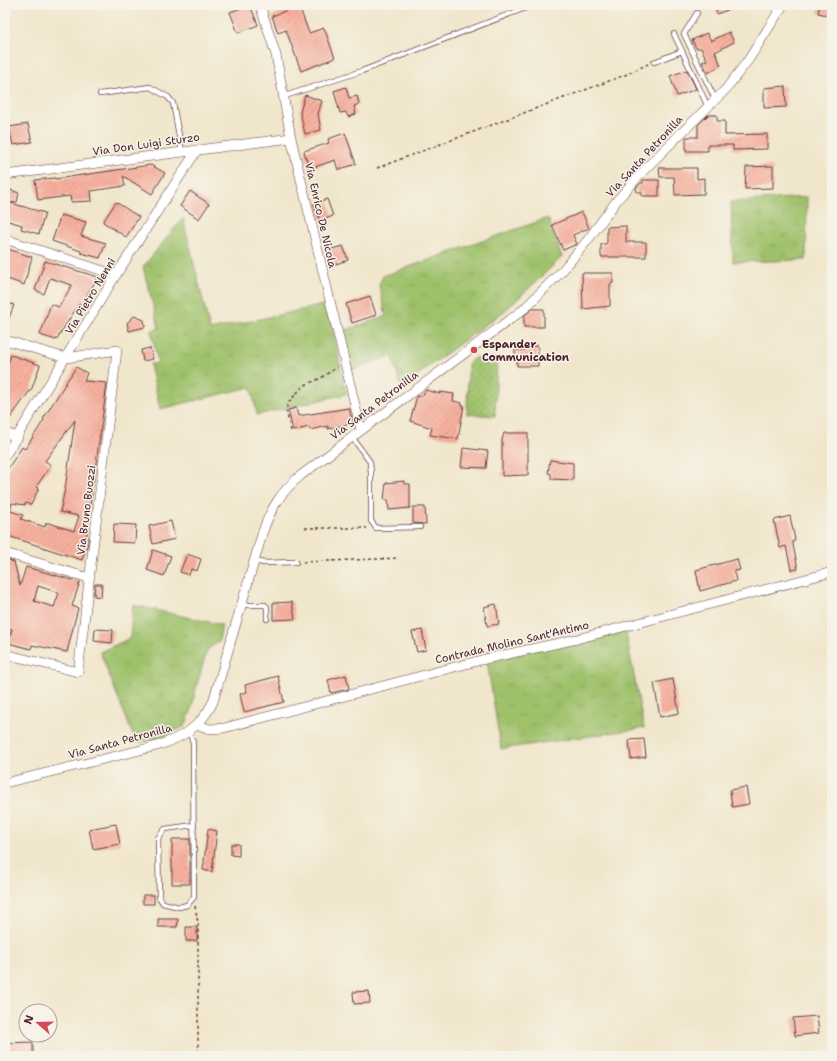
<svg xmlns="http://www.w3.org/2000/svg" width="837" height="1061" viewBox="0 0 837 1061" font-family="'Shantell Sans',sans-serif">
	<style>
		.grass { fill: url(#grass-tufts); stroke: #74704a }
		.park { fill: url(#park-dots); stroke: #74704a }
		.building { fill: url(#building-hatch); fill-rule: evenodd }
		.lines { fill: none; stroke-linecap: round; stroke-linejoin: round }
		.service-casing { stroke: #633d43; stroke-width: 6 }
		.minor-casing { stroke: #633d43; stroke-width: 10 }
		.path { stroke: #633d43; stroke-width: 1.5; stroke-dasharray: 3 3; stroke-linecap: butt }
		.service { stroke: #fff; stroke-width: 4.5 }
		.minor { stroke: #fff; stroke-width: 9 }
		.poi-dot { fill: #d1495b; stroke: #f7f3e8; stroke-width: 1.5 }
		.labels { text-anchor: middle; stroke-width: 3; stroke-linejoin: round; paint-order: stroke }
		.street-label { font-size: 11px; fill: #4a1f2b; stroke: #f7f3e8 }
		.poi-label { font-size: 11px; font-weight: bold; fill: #4a1f2b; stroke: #f7f3e8; text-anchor: start }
	</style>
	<defs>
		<pattern id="grass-tufts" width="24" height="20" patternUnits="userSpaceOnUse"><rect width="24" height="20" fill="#9ec16a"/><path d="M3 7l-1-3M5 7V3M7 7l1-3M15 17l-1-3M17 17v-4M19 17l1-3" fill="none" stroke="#8aa55c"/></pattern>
		<pattern id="park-dots" width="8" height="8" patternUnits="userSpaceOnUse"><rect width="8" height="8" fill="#9ec16a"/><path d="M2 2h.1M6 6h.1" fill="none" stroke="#8aa55c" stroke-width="1.8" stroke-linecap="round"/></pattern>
		<pattern id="building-hatch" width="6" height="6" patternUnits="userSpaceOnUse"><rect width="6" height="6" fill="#f7b09e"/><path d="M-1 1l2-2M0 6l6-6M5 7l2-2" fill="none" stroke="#d59788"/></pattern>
	</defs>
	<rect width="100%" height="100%" fill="#f7f3e8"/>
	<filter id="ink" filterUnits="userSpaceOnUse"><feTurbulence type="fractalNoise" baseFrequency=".025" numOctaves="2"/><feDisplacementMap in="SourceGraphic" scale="8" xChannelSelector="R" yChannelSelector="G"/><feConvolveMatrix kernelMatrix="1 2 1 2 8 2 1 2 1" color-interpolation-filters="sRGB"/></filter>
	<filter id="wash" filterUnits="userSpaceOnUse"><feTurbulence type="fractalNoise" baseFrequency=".012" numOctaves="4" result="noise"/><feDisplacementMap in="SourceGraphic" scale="16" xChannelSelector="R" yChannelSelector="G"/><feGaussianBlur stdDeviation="0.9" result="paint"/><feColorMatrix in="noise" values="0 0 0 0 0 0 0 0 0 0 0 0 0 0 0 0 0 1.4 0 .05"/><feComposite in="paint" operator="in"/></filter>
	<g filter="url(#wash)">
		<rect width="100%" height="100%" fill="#f0e6cb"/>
		<!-- grass -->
		<path class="grass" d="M807 197 806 260 733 262 731 202Z
			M183 218 210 330 328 304 346 394 257 415 251 387 160 409 150 364 158 363 151 331 159 328 143 267Z
			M548 218 562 257 507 309 401 387 392 355 350 371 343 331 386 316 379 285 383 276Z
			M133 605 222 625 219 641 207 650 195 692 191 711 185 726 165 736 136 743 100 652 130 638Z
			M625 629 644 728 501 749 487 661Z"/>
		<!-- park -->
		<path class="park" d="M474 358H497L495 416 467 414 468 364Z"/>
		<g id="blocks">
			<!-- building -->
			<path class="building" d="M250 5 258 25 238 33 230 12Z
				M714 5H738V6L717 14Z
				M820 5H832V16L818 13Z
				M299 6 309 33 324 28 335 58 301 71 286 30 278 33 272 16Z
				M729 32 734 42 715 52 721 65 708 73 702 62 707 60 701 48H696L692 40 707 33 711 41Z
				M687 70 696 89 677 96 670 76Z
				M785 86 786 107 764 108V88Z
				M346 87 349 98 357 96 359 104 354 106 356 114 348 117 346 112 340 113 334 91Z
				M305 95 322 101 318 114 321 130 305 134 300 112Z
				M708 115H717V121H725V135L767 134V149L733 150V145H708V151H686V137H698V125Z
				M28 124 32 142 13 145 9 127Z
				M345 133 356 164 338 170 335 160 309 169 304 151 329 143 328 139Z
				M151 165 165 173 152 194 123 176 125 186 91 191 92 201 71 202 70 196 38 200 35 180 55 178V179Z
				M773 166V188L745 189 746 167Z
				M659 168H697V179L704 178V194L675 195 674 177H660Z
				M643 180H659V196H642V192H637L636 188 641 183H643Z
				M5 188 19 193 17 202 11 203 45 213 39 234 21 229 22 225 5 220Z
				M190 191 209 204 199 219 180 206Z
				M327 199 333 216 320 221 314 204Z
				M116 202 139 217 126 237 103 222Z
				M582 212 589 228 573 235 577 244 563 250 552 225Z
				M61 215 86 222 81 236 106 243 100 258 81 253V251L52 241Z
				M626 226V242H646V257H601V244H606L607 242V227Z
				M343 246 348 260 333 265 328 250Z
				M5 248 32 257 24 285 5 278Z
				M45 261 98 277 81 305 79 304 56 340 40 335 51 304 59 307 72 285 50 278 44 294 35 290Z
				M582 273H613V283L610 284V306L583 309Z
				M370 296 376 315 352 323 346 304Z
				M5 302 14 305 6 326H5Z
				M532 309H544V327H524V316Z
				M134 316 144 320 145 327 129 331 127 323Z
				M525 346H538V366H517V360H515V350H525Z
				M150 348 153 359 143 361 141 350Z
				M11 355 40 365 32 388 5 425V372Z
				M76 367 87 373 84 381 107 383 91 500 85 529 88 530 86 536 88 537V543L82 560 5 535V473L22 447 25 449 44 420 43 419ZM75 420 65 489 60 512 79 516 74 531 49 523H46L45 527 21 519 23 515 10 511 12 503 25 505 26 503 31 505 39 488 36 487 51 465 45 461Z
				M426 390 440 394V392L454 394 453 401 462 403 461 405H464L458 439 430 435 432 428 410 421 417 396H422Z
				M296 408 298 416 349 408 353 423 328 429V426L310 430 309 427 293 431 288 410Z
				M504 433H528V475L502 476V440Z
				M463 448 488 451 486 468 461 467Z
				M550 460 573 463V480L551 479V474L548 473Z
				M404 481V484H410V508L389 510 388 500H384L386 483Z
				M413 507H425L426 524 413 523Z
				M790 516 795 540 793 541V545L798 569 791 570 786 546 780 548 774 520Z
				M171 521 175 539 153 544 149 526Z
				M114 524 136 525 135 543 113 542Z
				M153 550 171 556 164 576 147 570Z
				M187 554 201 559 197 571 191 569 189 575 180 572Z
				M5 559 14 562 20 586 26 567 80 582 72 606 78 608 67 652 32 645 31 649 8 643 12 629 5 627ZM38 586 59 593 54 607 34 601Z
				M737 559 740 570 734 571 736 581 700 591 696 570Z
				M95 584H102L101 597 94 596Z
				M292 602 295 619 273 620V603Z
				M496 604 499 624 487 626 484 607Z
				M95 629 113 630 112 643 94 641Z
				M422 630 426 650 417 652 412 632Z
				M346 675 349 689 331 693 328 680Z
				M278 676 284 702 244 712 240 694 247 692 245 685Z
				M673 679 679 713 660 717 654 683Z
				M644 739 646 757 631 759 629 740Z
				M746 787 749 804 732 807 730 790Z
				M116 824 120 844 93 849 89 829Z
				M208 829 217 831 212 872 203 870Z
				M172 839H190V884H172Z
				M231 844H239V856L231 855Z
				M143 895H154V904H143Z
				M158 919H178L177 927H158Z
				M186 927H197V941H186Z
				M369 991 370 1003 354 1004 353 992Z
				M817 1016 819 1033 795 1036 793 1018Z
				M33 1042V1056H7V1054H5V1043Z"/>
		</g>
	</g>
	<g filter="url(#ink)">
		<use href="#blocks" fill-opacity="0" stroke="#633d43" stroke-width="1"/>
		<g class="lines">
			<defs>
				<path id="service" d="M697 13 684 34 715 99
					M674 34 682 51
					M654 62 682 51 708 107
					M100 94 150 87 168 97 173 103 182 152
					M285 96 362 71 533 5
					M352 437 370 462 371 474V521L376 528 420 527
					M254 561 264 563 296 562
					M241 605H265L267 607V619
					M189 732 193 742 194 897 187 905 179 907 163 903 159 897 158 838 165 829 194 825"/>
				<path id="minor" d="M260 5 276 55 291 138 361 430
					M5 175 291 138
					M5 239 116 275
					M5 340 66 358 117 350 78 672 5 654
					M5 433 18 437
					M5 456 116 275 197 150
					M5 553 89 578
					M198 725 210 729 224 728 481 660 577 639 832 572
					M5 783 157 746C183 737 201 727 213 702L263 531C271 508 281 492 300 476L524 309 562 271 587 241 618 199 647 167 726 89 749 59 783 5"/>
			</defs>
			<!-- service casing -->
			<use href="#service" class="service-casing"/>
			<!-- minor casing -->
			<use href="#minor" class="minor-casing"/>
			<!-- path -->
			<path class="path" d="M377 168 625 75 648 64
				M291 431 286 410 288 403 303 386 321 378 337 367
				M305 528H367
				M303 562 399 558
				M195 906 198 923V1056"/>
			<!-- service -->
			<use href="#service" class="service"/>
			<!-- minor -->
			<use href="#minor" class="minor"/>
		</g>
	</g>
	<!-- markers -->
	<circle class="poi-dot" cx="474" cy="350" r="4"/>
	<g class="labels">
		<!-- street labels -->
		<g class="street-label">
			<text transform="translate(146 144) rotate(-8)" y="4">Via Don Luigi Sturzo</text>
			<text transform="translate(644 156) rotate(-47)" y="4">Via Santa Petronilla</text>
			<text transform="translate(321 215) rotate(77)" y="4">Via Enrico De Nicola</text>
			<text transform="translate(90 296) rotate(-59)" y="4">Via Pietro Nenni</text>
			<text transform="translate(374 405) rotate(-37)" y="4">Via Santa Petronilla</text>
			<text transform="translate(86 510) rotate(-83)" y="4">Via Bruno Buozzi</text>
			<text transform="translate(512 642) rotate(-13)" y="4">Contrada Molino Sant'Antimo</text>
			<text transform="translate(120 741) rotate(-15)" y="4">Via Santa Petronilla</text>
		</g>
		<!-- poi labels -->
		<g class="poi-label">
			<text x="482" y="348">Espander<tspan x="482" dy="13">Communication</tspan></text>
		</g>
	</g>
	<!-- margin -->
	<rect width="837" height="1061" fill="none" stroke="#f7f3e8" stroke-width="20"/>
	<!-- north arrow -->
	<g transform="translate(38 1023) rotate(290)"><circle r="19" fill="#f7f3e8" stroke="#b29e9c"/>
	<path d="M0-3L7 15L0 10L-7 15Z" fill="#d1495b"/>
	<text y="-6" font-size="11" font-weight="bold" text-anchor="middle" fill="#4a1f2b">N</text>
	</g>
</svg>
